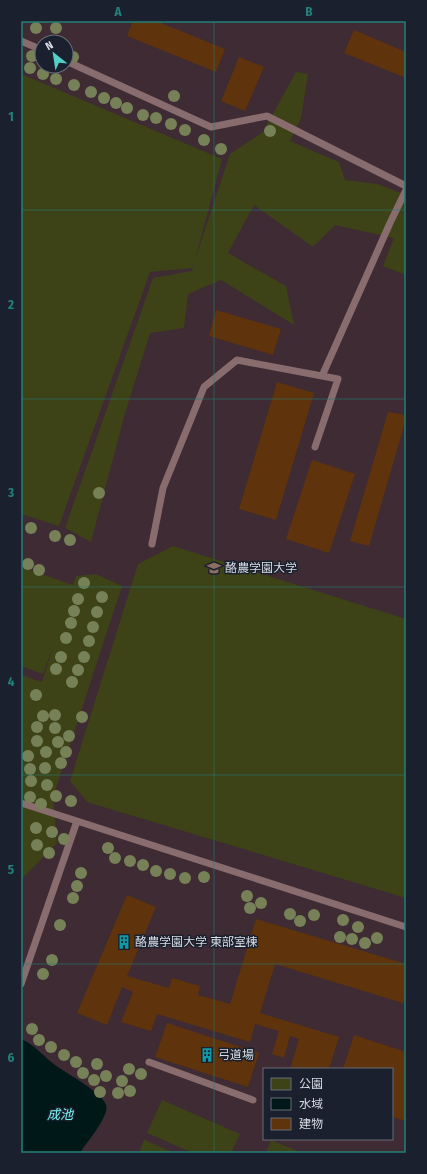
<svg xmlns="http://www.w3.org/2000/svg" width="427" height="1174" viewBox="0 0 427 1174" font-family="'Fira Sans Condensed','Noto Sans JP',sans-serif">
	<style>
		.industrial { fill: #3e2b33; fill-rule: evenodd }
		.green { fill: #3d4317 }
		.water { fill: #001818 }
		.building { fill: #5f330c }
		.lines { fill: none; stroke-linecap: round; stroke-linejoin: round }
		.service { stroke: #886c6e; stroke-width: 7 }
		.tree { fill: #768158 }
		.grid { fill: none; stroke: #23807a; stroke-width: 1; stroke-opacity: 0.55 }
		.labels { text-anchor: middle; stroke-width: 3; stroke-linejoin: round; paint-order: stroke }
		.poi-label { font-size: 12px; fill: #d8dde6; stroke: #1a202d; text-anchor: start }
		.water-label { font-size: 13px; font-style: italic; fill: #7af5f5; stroke: #1a202d }
		.neatline { fill: none; stroke: #23807a; stroke-width: 1.5 }
		.grid-label { font-size: 13px; text-anchor: middle; font-weight: bold; fill: #23807a }
	</style>
	<rect width="100%" height="100%" fill="#232a38"/>
	<!-- industrial -->
	<path class="industrial" d="M21 21H406V1153H21ZM42 42H66V66H42ZM264 1069H392V1139H264Z"/>
	<!-- green -->
	<path class="green" d="M296 72 308 74 301 118 290 141 339 162 345 180 378 184 398 192 406 193V275L383 266 394 238 335 225 313 247 254 205 228 253 286 286 294 325 221 280 188 294 184 328 150 333 124 417 91 542 65 528 153 278 192 271 193 268 150 272 59 526 21 514V74L222 159 195 260 230 154 263 132Z
		M173 546 406 619V898L87 802 70 781 138 564Z
		M21 567 73 585 76 576 96 574 122 586 53 797 57 843 21 880V675L42 682 53 647 43 674 21 666Z
		M162 1100 240 1134 231 1153H193L147 1133Z
		M144 1140H145L174 1153H139Z
		M271 1140 302 1153H266Z"/>
	<!-- water -->
	<path class="water" d="M21 1039C34 1044 44 1057 55 1065 66 1073 103 1093 106 1105 110 1116 86 1143 80 1153H21Z"/>
	<!-- building -->
	<path class="building" d="M133 21H156L225 49 216 72 127 36Z
		M354 30 406 52V78L344 53Z
		M239 57 264 67 245 111 221 101Z
		M216 310 281 329 273 355 209 336Z
		M277 382 314 393 276 520 239 509Z
		M388 412 406 415V419L369 546 350 541Z
		M312 460 355 474 329 553 286 539Z
		M127 895 156 907 127 976 169 988 172 978 200 986 198 995 230 1004 256 919 406 964V994L403 1003 275 964 260 1013 339 1037 329 1069H290L299 1039 290 1036 284 1058 272 1054 279 1031 255 1024 250 1042 157 1014 151 1031 121 1022 133 992 122 987 107 1025 77 1013Z
		M167 1023 259 1053 248 1087 155 1057Z
		M354 1035 406 1052V1121L392 1117V1069H343Z"/>
	<g class="lines">
		<!-- service -->
		<path class="service" d="M21 41 42 50
			M66 61 211 127 267 116 406 186
			M322 376 390 223 406 190
			M152 544 163 488 204 387 237 360 338 379 315 447
			M21 803 406 927
			M21 984 77 821
			M149 1062 253 1100"/>
	</g>
	<!-- trees -->
	<g class="tree">
		<circle cx="36" cy="28" r="6"/>
		<circle cx="56" cy="28" r="6"/>
		<circle cx="32" cy="56" r="6"/>
		<circle cx="73" cy="57" r="6"/>
		<circle cx="30" cy="68" r="6"/>
		<circle cx="43" cy="74" r="6"/>
		<circle cx="56" cy="79" r="6"/>
		<circle cx="74" cy="85" r="6"/>
		<circle cx="91" cy="92" r="6"/>
		<circle cx="174" cy="96" r="6"/>
		<circle cx="104" cy="98" r="6"/>
		<circle cx="116" cy="103" r="6"/>
		<circle cx="127" cy="108" r="6"/>
		<circle cx="143" cy="115" r="6"/>
		<circle cx="156" cy="118" r="6"/>
		<circle cx="171" cy="124" r="6"/>
		<circle cx="185" cy="130" r="6"/>
		<circle cx="270" cy="131" r="6"/>
		<circle cx="204" cy="140" r="6"/>
		<circle cx="221" cy="149" r="6"/>
		<circle cx="99" cy="493" r="6"/>
		<circle cx="31" cy="528" r="6"/>
		<circle cx="55" cy="536" r="6"/>
		<circle cx="70" cy="540" r="6"/>
		<circle cx="28" cy="564" r="6"/>
		<circle cx="39" cy="570" r="6"/>
		<circle cx="84" cy="583" r="6"/>
		<circle cx="102" cy="597" r="6"/>
		<circle cx="78" cy="599" r="6"/>
		<circle cx="74" cy="611" r="6"/>
		<circle cx="97" cy="612" r="6"/>
		<circle cx="71" cy="623" r="6"/>
		<circle cx="93" cy="627" r="6"/>
		<circle cx="66" cy="638" r="6"/>
		<circle cx="89" cy="641" r="6"/>
		<circle cx="61" cy="657" r="6"/>
		<circle cx="84" cy="657" r="6"/>
		<circle cx="56" cy="669" r="6"/>
		<circle cx="78" cy="670" r="6"/>
		<circle cx="72" cy="682" r="6"/>
		<circle cx="36" cy="695" r="6"/>
		<circle cx="55" cy="715" r="6"/>
		<circle cx="43" cy="716" r="6"/>
		<circle cx="82" cy="717" r="6"/>
		<circle cx="37" cy="727" r="6"/>
		<circle cx="55" cy="728" r="6"/>
		<circle cx="69" cy="736" r="6"/>
		<circle cx="37" cy="741" r="6"/>
		<circle cx="58" cy="742" r="6"/>
		<circle cx="46" cy="752" r="6"/>
		<circle cx="66" cy="752" r="6"/>
		<circle cx="28" cy="756" r="6"/>
		<circle cx="61" cy="763" r="6"/>
		<circle cx="45" cy="768" r="6"/>
		<circle cx="30" cy="769" r="6"/>
		<circle cx="31" cy="781" r="6"/>
		<circle cx="47" cy="785" r="6"/>
		<circle cx="56" cy="796" r="6"/>
		<circle cx="30" cy="797" r="6"/>
		<circle cx="71" cy="801" r="6"/>
		<circle cx="41" cy="804" r="6"/>
		<circle cx="36" cy="828" r="6"/>
		<circle cx="52" cy="832" r="6"/>
		<circle cx="64" cy="839" r="6"/>
		<circle cx="37" cy="845" r="6"/>
		<circle cx="108" cy="848" r="6"/>
		<circle cx="49" cy="853" r="6"/>
		<circle cx="115" cy="858" r="6"/>
		<circle cx="130" cy="861" r="6"/>
		<circle cx="143" cy="865" r="6"/>
		<circle cx="156" cy="871" r="6"/>
		<circle cx="81" cy="873" r="6"/>
		<circle cx="170" cy="874" r="6"/>
		<circle cx="204" cy="877" r="6"/>
		<circle cx="185" cy="878" r="6"/>
		<circle cx="77" cy="886" r="6"/>
		<circle cx="247" cy="896" r="6"/>
		<circle cx="73" cy="898" r="6"/>
		<circle cx="261" cy="903" r="6"/>
		<circle cx="250" cy="908" r="6"/>
		<circle cx="290" cy="914" r="6"/>
		<circle cx="314" cy="915" r="6"/>
		<circle cx="343" cy="920" r="6"/>
		<circle cx="300" cy="921" r="6"/>
		<circle cx="60" cy="925" r="6"/>
		<circle cx="358" cy="927" r="6"/>
		<circle cx="340" cy="937" r="6"/>
		<circle cx="377" cy="938" r="6"/>
		<circle cx="352" cy="939" r="6"/>
		<circle cx="365" cy="943" r="6"/>
		<circle cx="52" cy="960" r="6"/>
		<circle cx="43" cy="974" r="6"/>
		<circle cx="32" cy="1029" r="6"/>
		<circle cx="39" cy="1040" r="6"/>
		<circle cx="51" cy="1047" r="6"/>
		<circle cx="64" cy="1055" r="6"/>
		<circle cx="76" cy="1062" r="6"/>
		<circle cx="97" cy="1064" r="6"/>
		<circle cx="129" cy="1069" r="6"/>
		<circle cx="83" cy="1073" r="6"/>
		<circle cx="141" cy="1074" r="6"/>
		<circle cx="106" cy="1076" r="6"/>
		<circle cx="94" cy="1080" r="6"/>
		<circle cx="122" cy="1081" r="6"/>
		<circle cx="130" cy="1091" r="6"/>
		<circle cx="100" cy="1092" r="6"/>
		<circle cx="118" cy="1093" r="6"/>
	</g>
	<!-- grid -->
	<path class="grid" d="M214 21V1153M21 210H406M21 399H406M21 587H406M21 775H406M21 964H406"/>
	<!-- icons -->
	<defs>
		<symbol id="university-bare" viewBox="-9 -9 18 18"><path d="M0-5L7-2L0 1L-7-2ZM-4 1L0 2.5L4 1V4Q0 6-4 4Z" fill="#8d6e63" stroke="#1a202d" stroke-width="2.5" paint-order="stroke"/></symbol>
		<symbol id="building-bare" viewBox="-9 -9 18 18"><path d="M-4-6H4V6H1V3H-1V6H-4ZM-2.5-4.3h1.7v1.8h-1.7ZM.8-4.3h1.7v1.8H.8ZM-2.5-1h1.7V.8h-1.7ZM.8-1h1.7V.8H.8Z" fill="#0f9aa8" stroke="#1a202d" stroke-width="2.5" paint-order="stroke"/></symbol>
	</defs>
	<g fill-rule="evenodd">
		<use href="#university-bare" x="204" y="558" width="20" height="20"/>
		<use href="#building-bare" x="114" y="932" width="20" height="20"/>
		<use href="#building-bare" x="197" y="1045" width="20" height="20"/>
	</g>
	<g class="labels">
		<!-- poi labels -->
		<g class="poi-label">
			<text x="225" y="572">酪農学園大学</text>
			<text x="135" y="946">酪農学園大学 東部室棟</text>
			<text x="218" y="1059">弓道場</text>
		</g>
		<!-- water labels -->
		<g class="water-label">
			<text x="60" y="1119">成池</text>
		</g>
	</g>
	<!-- border -->
	<rect width="427" height="1174" fill="none" stroke="#1a202d" stroke-width="44"/>
	<!-- legend -->
	<rect x="263" y="1068" width="130" height="72" fill="#1a202d" stroke="#666c77"/>
	<rect x="271" y="1078" width="20" height="12" fill="#3d4317" stroke="#666c77"/>
	<text x="299" y="1088" font-size="12" fill="#d8dde6">公園</text>
	<rect x="271" y="1098" width="20" height="12" fill="#001818" stroke="#666c77"/>
	<text x="299" y="1108" font-size="12" fill="#d8dde6">水域</text>
	<rect x="271" y="1118" width="20" height="12" fill="#5f330c" stroke="#666c77"/>
	<text x="299" y="1128" font-size="12" fill="#d8dde6">建物</text>
	<!-- north arrow -->
	<g transform="translate(54 54) rotate(330)"><circle r="19" fill="#1a202d" stroke="#666c77"/>
	<path d="M0-3L7 15L0 10L-7 15Z" fill="#55cec5"/>
	<text y="-6" font-size="11" font-weight="bold" text-anchor="middle" fill="#d8dde6">N</text>
	</g>
	<rect x="22" y="22" width="383" height="1130" class="neatline"/>
	<g class="grid-label">
		<text x="118" y="16">A</text>
		<text x="309" y="16">B</text>
		<text x="11" y="121">1</text>
		<text x="11" y="309">2</text>
		<text x="11" y="497">3</text>
		<text x="11" y="686">4</text>
		<text x="11" y="874">5</text>
		<text x="11" y="1062">6</text>
	</g>
</svg>
